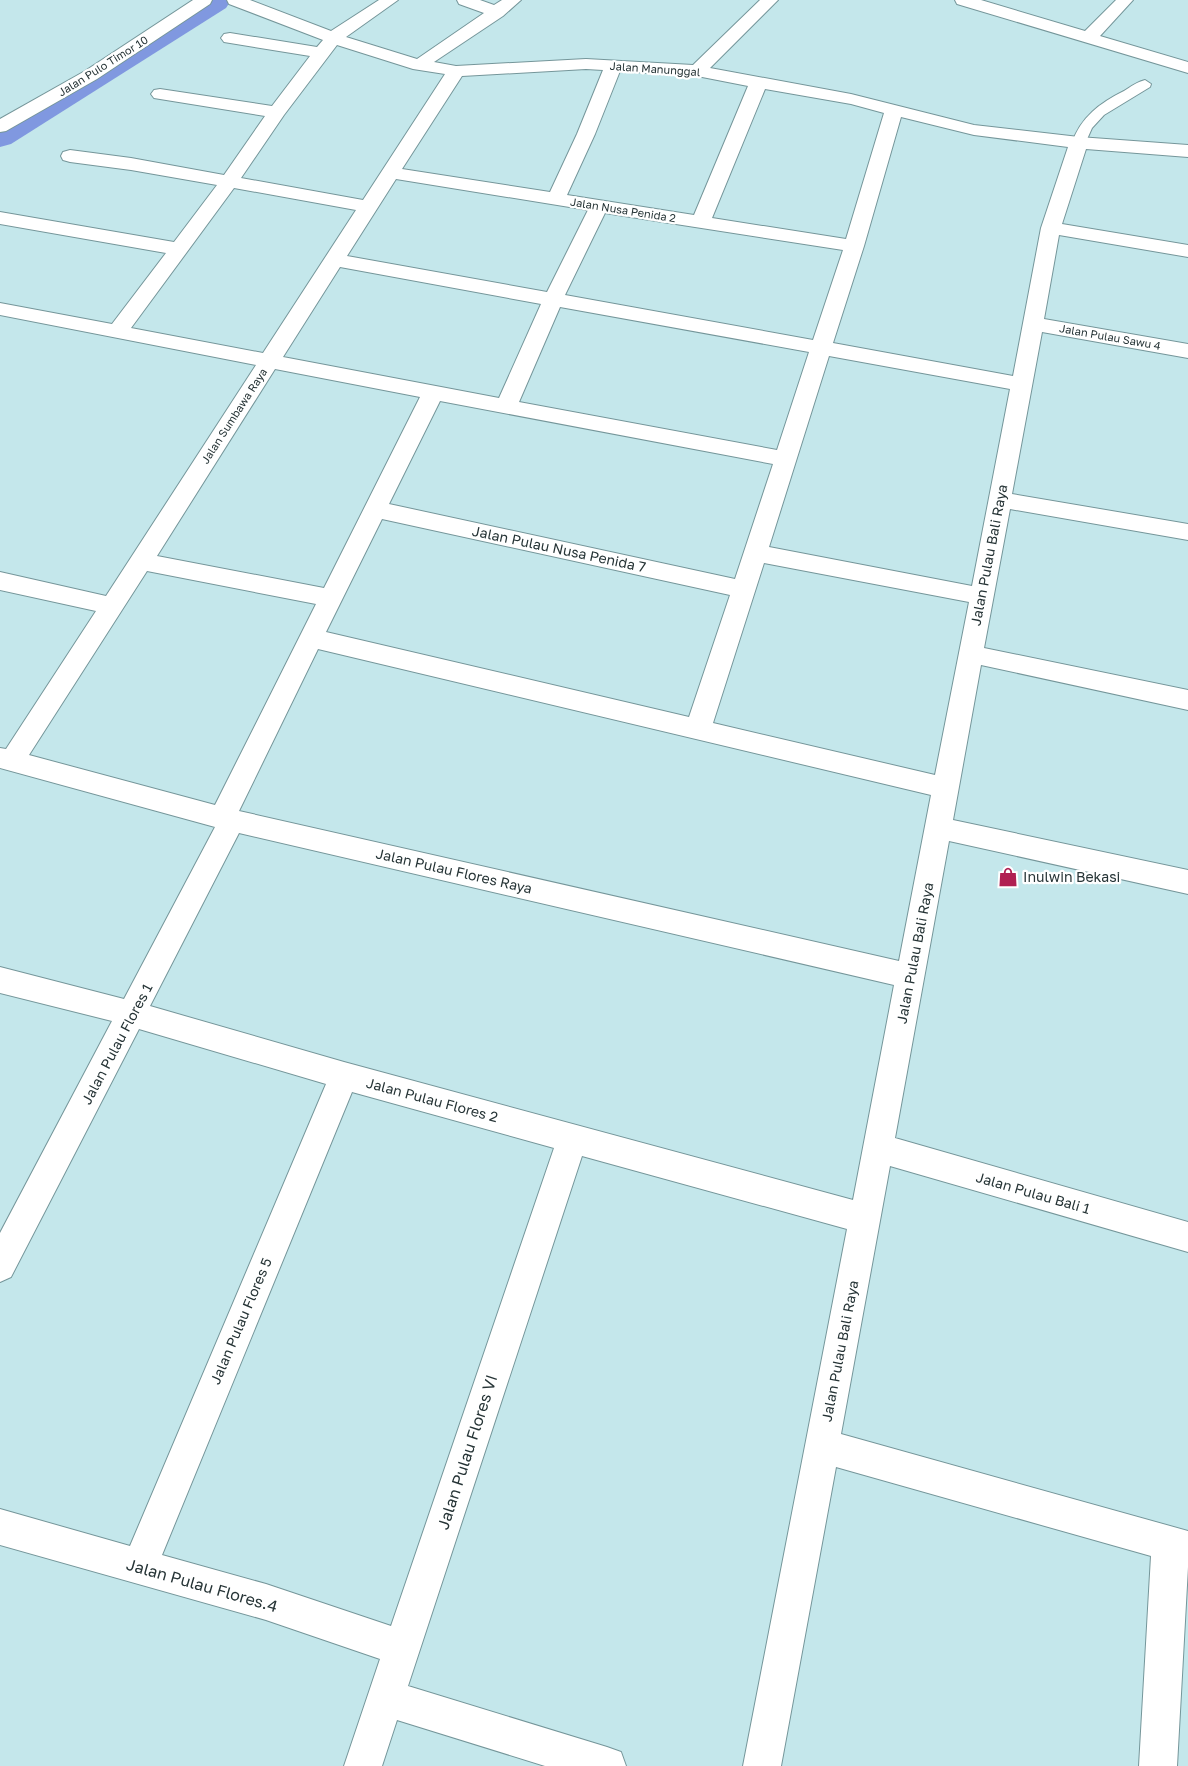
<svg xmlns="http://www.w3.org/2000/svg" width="1188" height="1766" viewBox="0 0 1188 1766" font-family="'Golos Text',sans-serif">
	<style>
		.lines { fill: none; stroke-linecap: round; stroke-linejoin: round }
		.canal { fill: #8098e0; fill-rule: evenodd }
		.service-casing { stroke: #75969a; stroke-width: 2 }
		.minor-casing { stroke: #75969a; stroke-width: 2 }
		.service { fill: #fff; fill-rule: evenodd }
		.minor { fill: #fff; fill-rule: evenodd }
		.labels { text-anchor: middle; stroke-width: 4.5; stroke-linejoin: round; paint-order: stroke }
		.far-street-label { font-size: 11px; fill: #263436; stroke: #fff }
		.street-label { font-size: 14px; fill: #263436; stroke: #fff }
		.poi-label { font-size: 14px; fill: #263436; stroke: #fff; text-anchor: start }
		.near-street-label { font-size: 16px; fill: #263436; stroke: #fff }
	</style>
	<rect width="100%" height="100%" fill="#c4e7eb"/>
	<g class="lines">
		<!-- canal -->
		<path class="canal" d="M200 0H228L230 2 226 8 11 144 0 147V125Z"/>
		<defs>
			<path id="service" d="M1145 80 1151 84 1150 87 1104 115 1092 128 1084 146H1074L1072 143C1081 117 1100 103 1124 91 1130 87 1137 82 1145 80Z"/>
			<path id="minor" d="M193 0H212L210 4 97 79 6 131 0 132V119L85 71Z
				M227 0H250L331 31 379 0H398L346 37 417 59 484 13 459 4 457 0H480L494 5 502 0H521L503 16 434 62 456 66 586 59 693 65 760 0H778L710 68 851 94 974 125 1079 137 1188 145V157L1086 149 1062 224 1188 245V257L1059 235 1044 319 1188 344V358L1042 332 1012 494 1188 524V540L1010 509 984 648 1188 690V710L981 665 953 820 1188 870V894L949 841 895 1138 1188 1222V1252L890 1166 841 1434 1188 1531V1567L1177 1766H1139L1151 1556 836 1467 781 1766H743L847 1229 582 1156 408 1686 607 1747 621 1752 626 1766H545L397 1720 382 1766H344L380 1659 266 1620 0 1545V1509L130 1546 326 1084 139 1029 11 1277 0 1282V1233L112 1021 0 993V967L124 999 215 827 0 768V748L6 749 96 611 0 590V572L106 596 256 365 0 315V303L112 324 166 253 0 224V212L174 242 217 185 131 170 70 162 63 160 61 156 63 152 70 150 131 158 224 175 265 116 160 99 154 98 151 94 154 90 160 89 272 106 310 56 224 42 221 38 224 34 230 33 317 47 323 40 229 4ZM337 45 413 69 445 74 363 200 241 178 284 115ZM586 69 603 70 577 134 550 192 402 169 462 76ZM620 71 697 76 748 86 694 215 567 195 595 134ZM765 89 851 104 884 113 846 239 712 218ZM901 117 974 135 1068 147 1041 228 1013 376 833 343 864 246ZM396 179 588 210 547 292 347 256ZM234 188 356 210 263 353 131 328ZM605 213 843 250 813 340 565 295ZM340 267 541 304 499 398 283 357ZM560 307 809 352 777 450 519 402ZM829 356 1010 389 972 586 769 547ZM275 369 420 397 324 588 157 556ZM440 401 773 464 735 579 389 504ZM382 519 730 595 689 717 326 632ZM764 563 969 602 935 775 713 723ZM147 571 316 604 215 805 29 755ZM318 649 931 795 899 961 239 811ZM239 833 894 985 853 1200 344 1062 150 1006ZM352 1092 554 1148 391 1626 266 1584 162 1555Z
				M955 0H981L1085 31 1116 0H1133L1100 36 1188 62V73L957 4Z"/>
		</defs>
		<!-- service casing -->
		<use href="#service" class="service-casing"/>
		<!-- minor casing -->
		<use href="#minor" class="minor-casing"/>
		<!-- service -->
		<use href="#service" class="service"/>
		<!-- minor -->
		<use href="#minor" class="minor"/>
	</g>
	<!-- icons -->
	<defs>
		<symbol id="shop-bare" viewBox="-9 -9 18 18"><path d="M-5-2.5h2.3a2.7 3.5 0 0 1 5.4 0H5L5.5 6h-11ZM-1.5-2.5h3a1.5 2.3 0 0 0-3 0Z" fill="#b01f52" stroke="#fff" stroke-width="2.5" paint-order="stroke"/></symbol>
	</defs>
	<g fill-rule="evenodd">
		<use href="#shop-bare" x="994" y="863" width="28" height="28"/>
	</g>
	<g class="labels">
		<!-- far-street labels -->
		<g class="far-street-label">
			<text transform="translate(103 66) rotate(-32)" y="4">Jalan Pulo Timor 10</text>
			<text transform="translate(655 69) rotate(4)" y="4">Jalan Manunggal</text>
			<text transform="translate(623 210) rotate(9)" y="4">Jalan Nusa Penida 2</text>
			<text transform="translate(1110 337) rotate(10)" y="4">Jalan Pulau Sawu 4</text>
			<text transform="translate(234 416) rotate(-57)" y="4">Jalan Sumbawa Raya</text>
		</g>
		<!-- street labels -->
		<g class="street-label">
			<text transform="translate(559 549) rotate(12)" y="5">Jalan Pulau Nusa Penida 7</text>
			<text transform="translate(989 555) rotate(-79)" y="5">Jalan Pulau Bali Raya</text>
			<text transform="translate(454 871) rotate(13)" y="5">Jalan Pulau Flores Raya</text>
			<text transform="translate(915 953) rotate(-79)" y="5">Jalan Pulau Bali Raya</text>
			<text transform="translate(117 1044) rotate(-62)" y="5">Jalan Pulau Flores 1</text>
			<text transform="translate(432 1100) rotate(15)" y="5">Jalan Pulau Flores 2</text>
			<text transform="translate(1033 1193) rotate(16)" y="5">Jalan Pulau Bali 1</text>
			<text transform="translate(241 1321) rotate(-67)" y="5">Jalan Pulau Flores 5</text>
			<text transform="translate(840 1351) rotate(-79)" y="5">Jalan Pulau Bali Raya</text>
		</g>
		<!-- poi labels -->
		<g class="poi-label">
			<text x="1023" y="882">Inulwin Bekasi</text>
		</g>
		<!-- near-street labels -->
		<g class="near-street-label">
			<text transform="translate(467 1452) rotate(-72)" y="6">Jalan Pulau Flores VI</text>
			<text transform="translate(202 1585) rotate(16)" y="6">Jalan Pulau Flores.4</text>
		</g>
	</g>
</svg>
